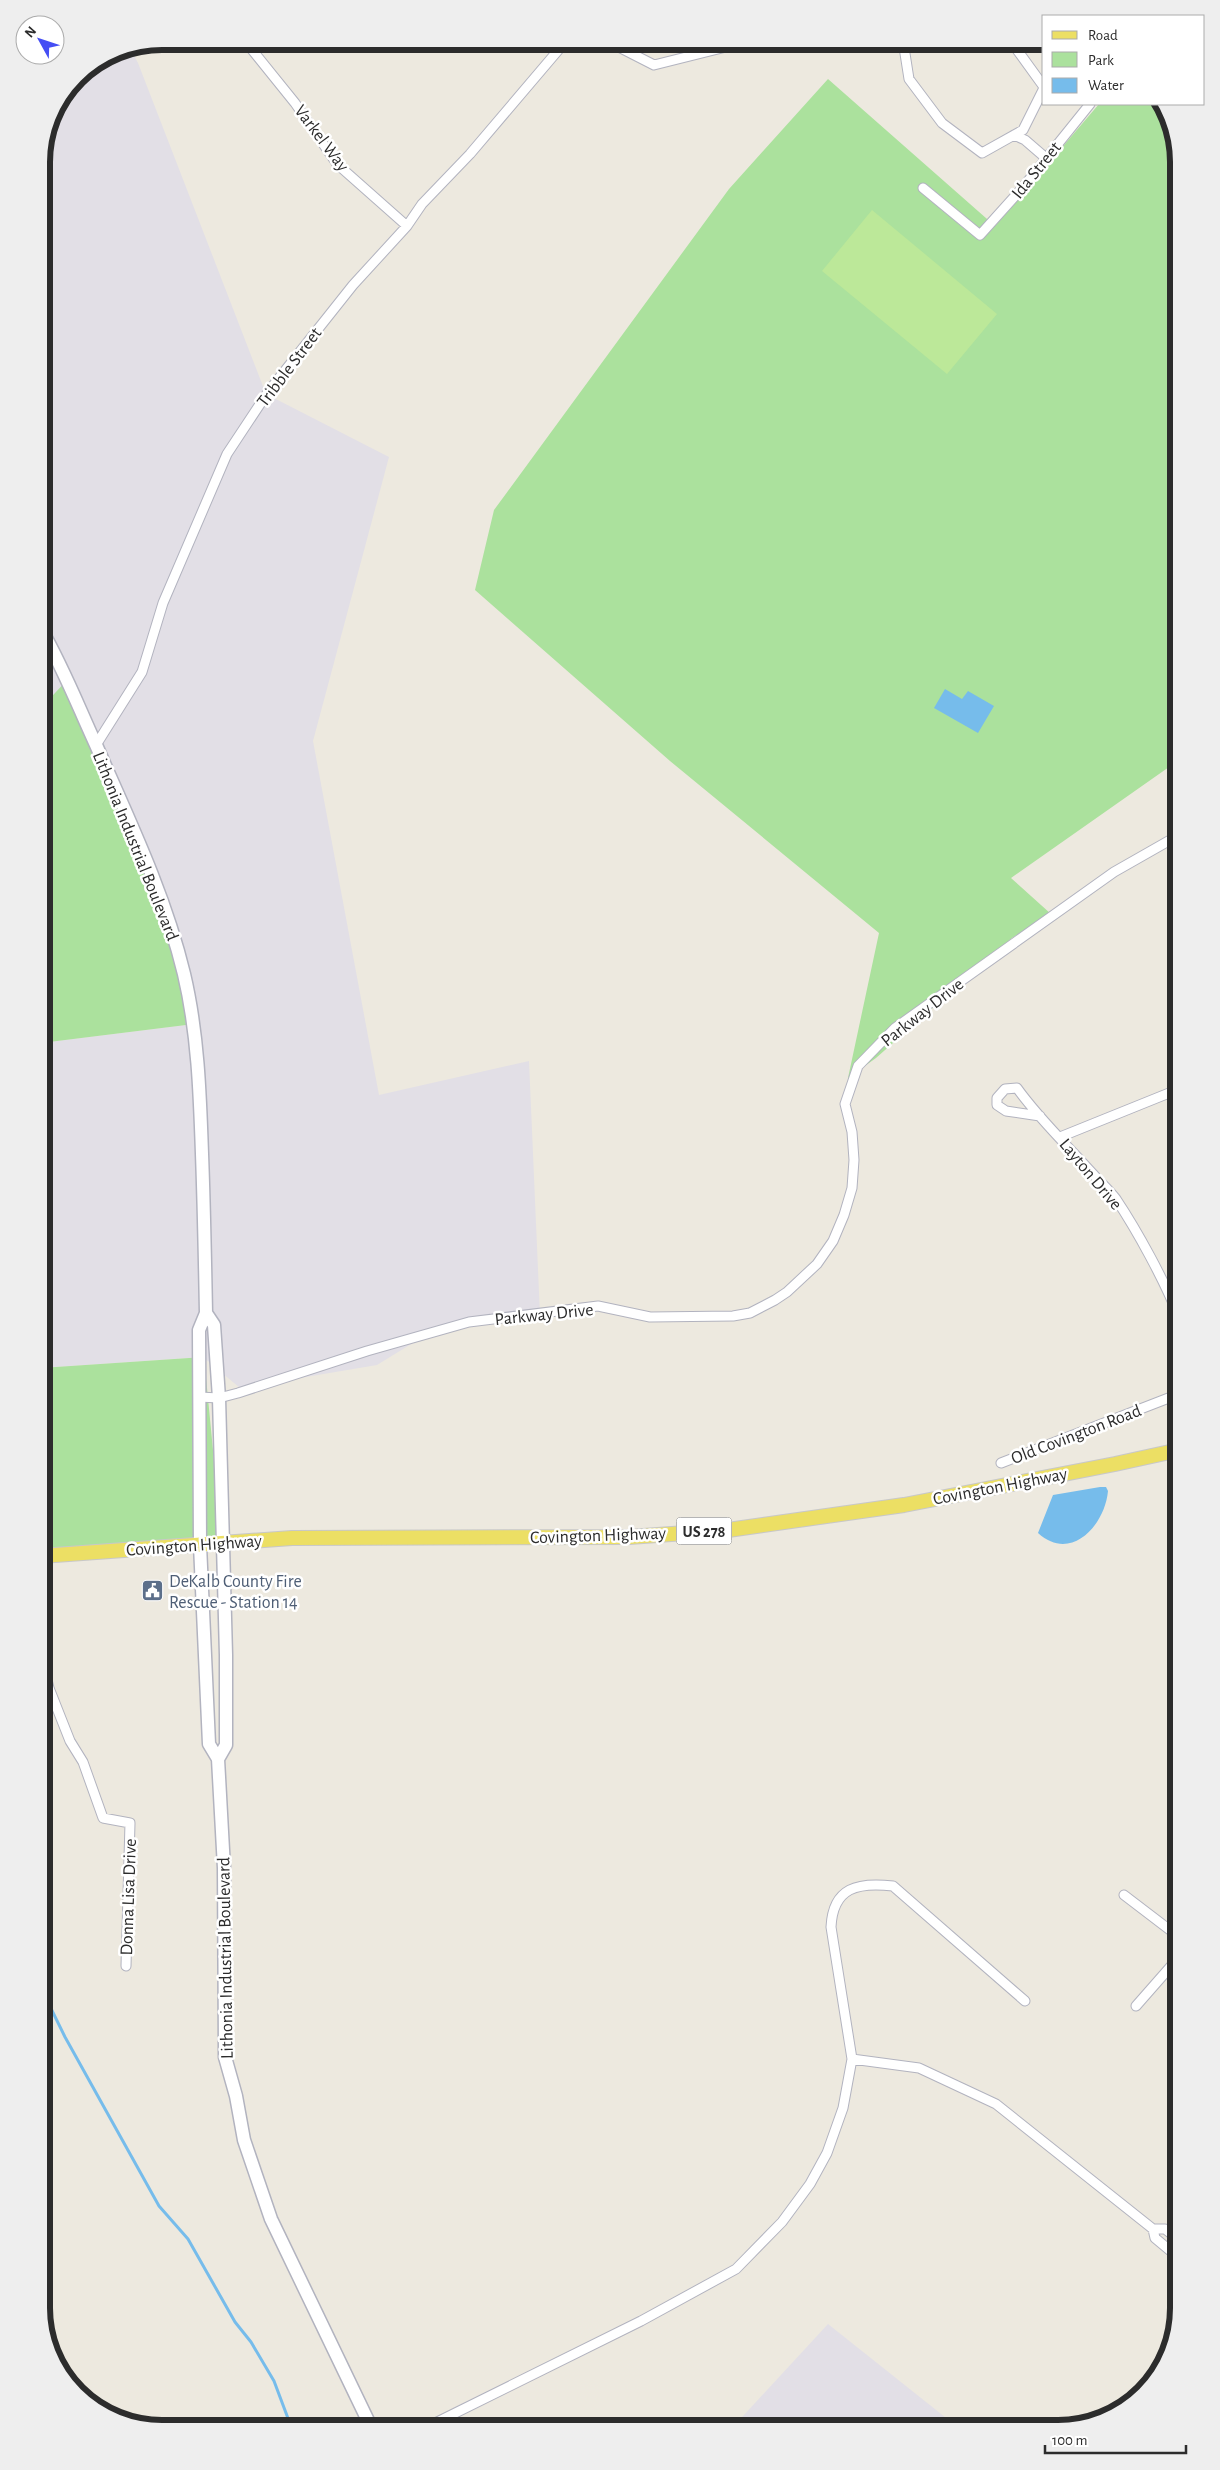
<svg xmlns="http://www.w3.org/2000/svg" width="1220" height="2470" viewBox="0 0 1220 2470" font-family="'Alegreya Sans',sans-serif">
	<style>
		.industrial { fill: #e2dfe6 }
		.green { fill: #abe19d }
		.pitch { fill: #bce899 }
		.water { fill: #76bceb }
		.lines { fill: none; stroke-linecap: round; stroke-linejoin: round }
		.stream { stroke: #76bceb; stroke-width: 3 }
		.street-casing { stroke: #b2b3bf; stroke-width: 11 }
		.secondary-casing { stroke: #b2b3bf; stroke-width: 15 }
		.primary-casing { stroke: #c8c8c8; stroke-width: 16 }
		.street { stroke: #fff; stroke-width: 9 }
		.secondary { stroke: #fff; stroke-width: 12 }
		.primary { stroke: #ecdf64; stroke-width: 14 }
		.labels { text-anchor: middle; stroke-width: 5; stroke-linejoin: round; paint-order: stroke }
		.shield { fill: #fff; stroke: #6b6b6b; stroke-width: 1 }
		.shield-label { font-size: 16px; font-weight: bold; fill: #2c2c2c }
		.street-label { font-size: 18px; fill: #2c2c2c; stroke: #fff }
		.service-label { font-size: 18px; fill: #4e5e75; stroke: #fff; text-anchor: start }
		.rim { fill: none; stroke: #2c2c2c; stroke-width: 6 }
	</style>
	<rect width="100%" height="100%" fill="#ede9df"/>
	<!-- industrial -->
	<path class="industrial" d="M130 48 138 63 266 394 389 457 313 741 379 1095 529 1061 540 1316 434 1330 377 1365 240 1388 203 1357 41 1368V1043L186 1025 69 679 41 708V154L51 116 77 76 116 50Z
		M828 2324 960 2429H731Z"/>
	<!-- green -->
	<path class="green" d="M828 79 995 226 1099 104H1160L1170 116 1179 162V760L1011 878 1051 914 1012 938 876 1058 848 1078 879 933 670 761 475 590 494 510 729 189Z
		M69 678 169 914 183 995 186 1025 41 1043V708Z
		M204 1357 222 1543 41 1557V1368Z"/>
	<!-- pitch -->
	<path class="pitch" d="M872 210 997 314 947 374 822 271Z"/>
	<!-- water -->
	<path class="water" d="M945 689 962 699 968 691 994 706 978 733 934 708Z
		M1100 1487H1106L1108 1491C1105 1525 1071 1563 1038 1533L1053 1495Z"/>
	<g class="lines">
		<!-- stream -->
		<path class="stream" d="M41 1988 65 2037 159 2206 188 2239 235 2322 251 2342 274 2381 292 2429"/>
		<defs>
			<path id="street" d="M245 41 295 103 337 164 407 226
				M607 41 654 65 734 45 738 41
				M903 41 909 79 942 123 982 153 1023 130 1044 88
				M1015 42V47L1044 87
				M1014 135 1025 140 1047 159
				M923 188 980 235 1024 186 1090 104
				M96 745 142 672 163 603 227 454 268 392 353 285 407 226 422 204 470 154 566 41
				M1040 1116 1006 1111 997 1105V1098L1005 1089 1017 1088C1039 1119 1068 1146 1093 1174 1100 1182 1109 1190 1116 1199 1138 1232 1164 1280 1179 1317
				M1060 1137 1179 1089
				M199 1397 219 1398 238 1393 367 1351 469 1322 598 1306 650 1317 733 1316 750 1313 775 1300 787 1292 817 1264 833 1241 844 1215 852 1188 854 1160 852 1132 845 1104 858 1066 895 1028 1114 872 1179 835
				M1001 1463 1179 1394
				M41 1654 49 1688 70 1741 83 1762 103 1818 130 1823 126 1966
				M1124 1895 1179 1937
				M1025 2001 893 1886C858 1882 833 1887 831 1927L852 2059 919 2068 996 2104 1153 2229 1155 2238 1179 2258
				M1136 2006 1179 1957
				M1153 2229H1165L1179 2240
				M423 2429 641 2321 736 2269 782 2222 810 2184 827 2153 843 2108 852 2059"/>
			<path id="secondary" d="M41 629C63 667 78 706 96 745 129 820 165 895 184 974 198 1033 200 1095 202 1154 204 1207 205 1260 206 1313L199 1330 200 1545 209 1744 218 1759 224 1868 225 2057 236 2096 244 2140 271 2219 372 2429
				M206 1313 214 1325 219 1398 226 1655V1745L218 1759"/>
			<path id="primary" d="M41 1556 292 1538 629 1537 728 1530 904 1505 1115 1464 1179 1450"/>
		</defs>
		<!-- street casing -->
		<use href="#street" class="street-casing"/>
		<!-- secondary casing -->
		<use href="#secondary" class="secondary-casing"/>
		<!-- primary casing -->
		<use href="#primary" class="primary-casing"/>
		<!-- street -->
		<use href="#street" class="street"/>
		<!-- secondary -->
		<use href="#secondary" class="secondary"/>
		<!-- primary -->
		<use href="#primary" class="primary"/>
	</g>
	<!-- icons -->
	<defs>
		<symbol id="civic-square" viewBox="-11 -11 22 22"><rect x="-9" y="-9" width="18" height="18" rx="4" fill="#5c6f8a" stroke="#fff"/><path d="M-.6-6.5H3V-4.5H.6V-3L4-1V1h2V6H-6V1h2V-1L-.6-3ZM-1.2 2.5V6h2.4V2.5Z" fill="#fff"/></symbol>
	</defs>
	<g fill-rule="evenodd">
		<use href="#civic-square" x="140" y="1578" width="25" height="25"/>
	</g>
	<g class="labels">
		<!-- shield labels -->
		<rect class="shield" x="676.5" y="1517.5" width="55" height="27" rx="4"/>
		<g class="shield-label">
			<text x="704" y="1537">US 278</text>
		</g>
		<!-- street labels -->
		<g class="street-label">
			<text transform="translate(322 138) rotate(53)" y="6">Varkel Way</text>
			<text transform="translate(1036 170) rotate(-51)" y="6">Ida Street</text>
			<text transform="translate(289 367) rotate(-53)" y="6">Tribble Street</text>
			<text transform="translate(136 846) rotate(68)" y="6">Lithonia Industrial Boulevard</text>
			<text transform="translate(922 1012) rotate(-38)" y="6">Parkway Drive</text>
			<text transform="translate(1091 1174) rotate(50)" y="6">Layton Drive</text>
			<text transform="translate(544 1314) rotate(-6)" y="6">Parkway Drive</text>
			<text transform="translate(1076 1434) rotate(-21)" y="6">Old Covington Road</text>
			<text transform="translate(1000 1486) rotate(-11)" y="6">Covington Highway</text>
			<text transform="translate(598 1535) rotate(-2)" y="6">Covington Highway</text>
			<text transform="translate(194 1545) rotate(-4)" y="6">Covington Highway</text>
			<text transform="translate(128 1897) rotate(-88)" y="6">Donna Lisa Drive</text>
			<text transform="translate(225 1958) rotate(-91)" y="6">Lithonia Industrial Boulevard</text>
		</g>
		<!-- service labels -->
		<g class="service-label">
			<text x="169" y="1587">DeKalb County Fire<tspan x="169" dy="21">Rescue - Station 14</tspan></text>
		</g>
	</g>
	<!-- crop -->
	<path d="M0 0H1220V2470H0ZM162 50H1058A112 112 0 0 1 1170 162V2308A112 112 0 0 1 1058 2420H162A112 112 0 0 1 50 2308V162A112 112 0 0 1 162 50Z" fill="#eee" fill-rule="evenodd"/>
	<path class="rim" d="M162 50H1058A112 112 0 0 1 1170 162V2308A112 112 0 0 1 1058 2420H162A112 112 0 0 1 50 2308V162A112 112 0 0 1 162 50Z"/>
	<!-- legend -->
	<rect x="1042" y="15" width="162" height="90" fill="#ffffff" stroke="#ababab"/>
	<rect x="1052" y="31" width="25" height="8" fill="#ecdf64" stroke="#ababab"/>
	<text x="1088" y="40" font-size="15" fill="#2c2c2c">Road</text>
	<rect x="1052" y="52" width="25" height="15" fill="#abe19d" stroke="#ababab"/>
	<text x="1088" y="65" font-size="15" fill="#2c2c2c">Park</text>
	<rect x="1052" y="78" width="25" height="15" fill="#76bceb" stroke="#ababab"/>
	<text x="1088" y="90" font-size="15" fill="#2c2c2c">Water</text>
	<!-- north arrow -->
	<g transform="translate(40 40) rotate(310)"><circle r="24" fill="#ffffff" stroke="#ababab"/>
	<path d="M0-4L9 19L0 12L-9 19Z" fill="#454ef4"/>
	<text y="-8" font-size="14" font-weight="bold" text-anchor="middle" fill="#2c2c2c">N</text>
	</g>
	<!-- scale -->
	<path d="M1045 2445v8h141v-8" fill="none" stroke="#2c2c2c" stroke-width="2.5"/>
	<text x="1052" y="2445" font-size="15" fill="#2c2c2c" stroke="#ffffff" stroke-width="4" paint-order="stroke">100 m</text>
</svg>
